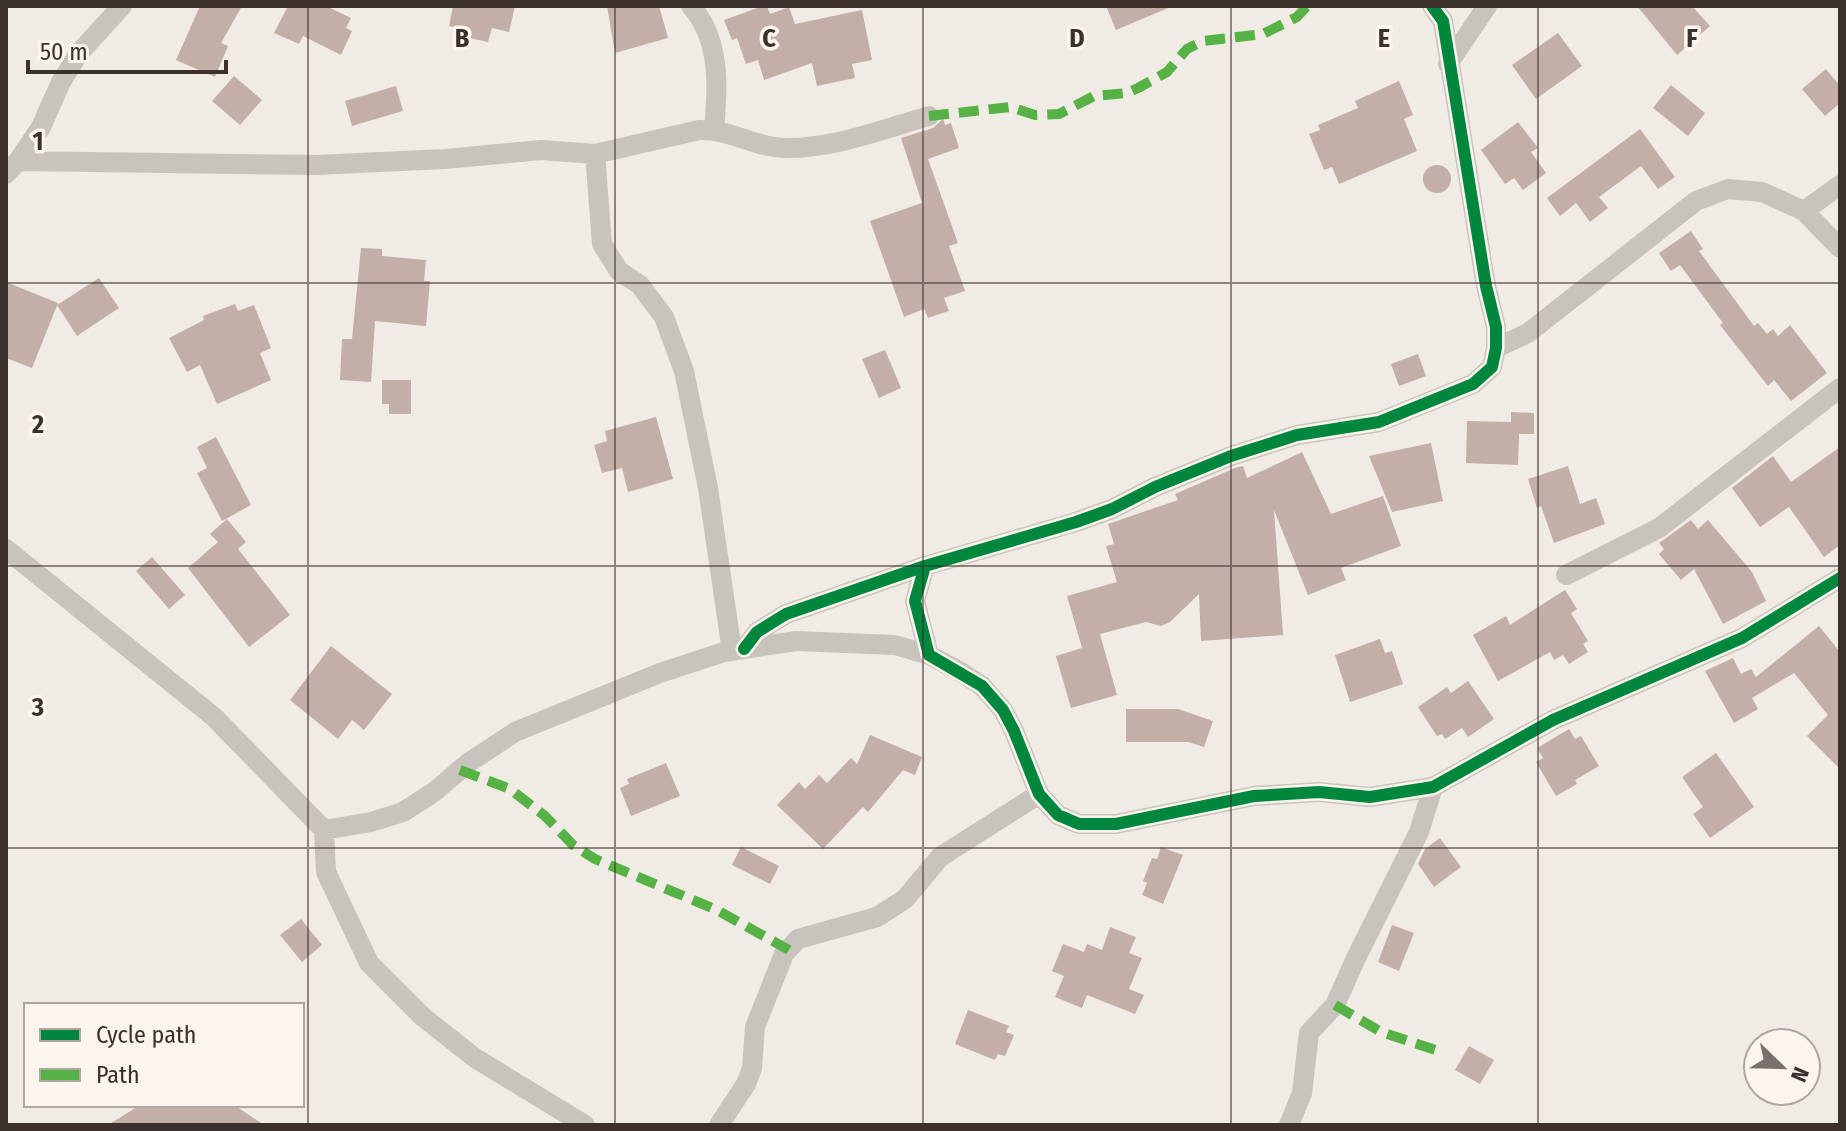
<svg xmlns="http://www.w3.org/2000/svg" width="1846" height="1131" viewBox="0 0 1846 1131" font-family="'Fira Sans Condensed',sans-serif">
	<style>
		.building { fill: #c3afa7 }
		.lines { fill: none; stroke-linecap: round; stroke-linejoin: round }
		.minor { stroke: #c9c3be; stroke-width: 20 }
		.quiet { stroke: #57b246; stroke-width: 10; stroke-dasharray: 20 10; stroke-linecap: butt }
		.cycleway-casing { stroke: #fbf5ee; stroke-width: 17 }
		.cycleway { stroke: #00873e; stroke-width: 12 }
		.grid { fill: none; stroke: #3b302b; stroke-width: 2; stroke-opacity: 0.55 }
		.grid-label { font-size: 26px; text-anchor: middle; font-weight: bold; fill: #3b302b; stroke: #fbf5ee; stroke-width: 7; stroke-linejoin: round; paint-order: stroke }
	</style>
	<rect width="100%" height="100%" fill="#f0ebe5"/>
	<!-- building -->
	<path class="building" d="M200 6H242L221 43 228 46 215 77 176 60Z
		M288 6H326L351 18 346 28 352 31 341 55 303 36 299 44 274 33Z
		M453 6H515L509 32 492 28 488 42 456 35 458 28 449 26Z
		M607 6H659L668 38 615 53Z
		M763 6H767L770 14 789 7 795 24 862 10 872 60 852 64 855 78 817 86 812 63 764 80 758 60 746 64 737 38 732 40 724 20Z
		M1106 6H1173L1116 30Z
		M1637 6H1692L1710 26 1677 55Z
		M1558 33 1582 66 1536 99 1512 65Z
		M1826 69 1840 86V103L1825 116 1802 89Z
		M234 76 262 100 240 125 212 101Z
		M1399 81 1413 115 1404 119 1417 151 1339 184 1332 167 1324 170 1309 134 1320 130 1318 125 1358 108 1355 101Z
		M1671 85 1705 113 1688 136 1653 108Z
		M396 86 403 111 352 126 345 101Z
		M943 119 945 125 951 123 959 148 928 159 958 243 949 246 965 291 944 298 949 311 928 318 924 309 904 317 870 221 922 203 901 138 933 128Z
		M1518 122 1538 148 1531 152 1546 173 1523 190 1514 178 1505 184 1481 150Z
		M1640 129 1675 177 1658 189 1641 166 1599 197 1608 208 1590 222 1576 203 1560 216 1547 198Z
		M1423 179a14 14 0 1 1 28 0a14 14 0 1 1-28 0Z
		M1691 231 1703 249 1699 251 1754 326 1758 323 1767 334 1773 329 1778 336 1790 325 1827 373 1791 401 1774 380 1768 386 1720 325 1723 323 1680 265 1671 271 1659 253Z
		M361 248 382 249V256L426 260 424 281H430L426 326 375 321 371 382 340 380 342 339H352Z
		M99 278 119 308 77 336 57 305Z
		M6 282 58 303 32 368 6 358Z
		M235 304 238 311 254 305 271 348 260 353 271 380 217 404 200 365 187 372 169 338 204 320 203 316Z
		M885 350 901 388 879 398 862 359Z
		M1418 354 1426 376 1399 386 1391 364Z
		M382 380H411V414H389V404H382Z
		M1511 412 1534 413V434H1519L1518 465 1466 463 1467 421 1511 422Z
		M656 417 673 479 628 492 622 468 602 473 594 445 607 441 605 431Z
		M216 437 251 505 222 521 197 473 207 468 197 447Z
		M1431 443 1443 501 1392 512 1369 456Z
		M1840 447V545L1824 557 1789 507 1760 527 1732 488 1773 456 1791 482Z
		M1302 452 1331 514 1383 496 1401 546 1341 568 1346 580 1308 595 1274 510 1283 635 1201 641 1199 594 1170 622 1161 626 1146 622 1100 634 1117 695 1071 708 1056 656 1082 648 1067 596 1117 582 1106 546 1114 544 1108 524 1178 500 1175 494 1235 468 1243 466 1247 478Z
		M1568 466 1580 504 1596 498 1605 524 1554 543 1541 506 1537 508 1528 479Z
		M227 519 246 542 238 549 290 615 249 647 188 568 218 542 210 534Z
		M1691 520 1698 529 1708 520 1752 572 1766 601 1723 624 1694 569 1681 580 1659 554 1664 549 1659 543Z
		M152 557 185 595 169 609 136 571Z
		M1565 590 1577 609 1571 613 1588 641 1583 644 1588 652 1569 664 1563 655 1554 660 1550 652 1498 681 1473 635 1506 616 1510 625Z
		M1819 626 1840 652V769L1807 736 1828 715 1794 673 1752 698 1758 709 1734 723 1705 671 1733 658 1741 674 1751 669 1756 677Z
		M1380 639 1385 653 1392 651 1403 684 1350 702 1335 655Z
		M331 646 392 694 364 730 352 720 338 739 290 700Z
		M1468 681 1494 719 1468 737 1462 728 1445 739 1442 734 1437 736 1418 707 1447 687 1451 693Z
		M1126 709H1178L1213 721 1204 747 1188 742H1126Z
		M1569 729 1575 739 1581 736 1599 766 1575 780 1577 784 1556 796 1536 762 1543 758 1537 748Z
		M870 735 922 757 915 775 903 770 868 812 863 807 823 849 777 805 799 782 805 789 819 775 827 783 851 758 857 764Z
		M1716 753 1754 807 1710 838 1693 814 1703 807 1682 777Z
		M666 763 680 796 631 816 620 788 629 784 627 779Z
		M1440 838 1461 867 1434 887 1418 864 1425 849Z
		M741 847 779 866 770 884 732 865Z
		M1161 847 1183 855 1163 904 1142 895 1147 883 1143 881 1152 858 1157 859Z
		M301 919 322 945 302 962 280 935Z
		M1392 925 1414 933 1399 971 1378 962Z
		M1110 927 1136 937 1129 953 1142 958 1129 989 1144 995 1135 1014 1087 995 1082 1008 1055 997 1064 976 1052 971 1063 944 1084 952 1087 944 1102 950Z
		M968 1010 1009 1026 1006 1032 1014 1035 1005 1056 998 1054 995 1060 955 1044Z
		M1469 1046 1494 1060 1480 1084 1455 1070Z
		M140 1105H234L264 1125H108Z"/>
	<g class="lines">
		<!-- minor -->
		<path class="minor" d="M691 6C721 40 718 88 714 130
			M1448 64 1487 6
			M595 154 602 244 619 271 640 285 664 317 684 371 708 488 732 651
			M18 161 316 165 445 159 541 150 595 154 699 130C730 129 754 147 784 148 833 149 883 129 929 116
			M6 174 18 161 41 127 61 82 79 53 122 6
			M1804 211 1840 185
			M1496 348 1528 333 1696 201 1728 189 1762 192 1804 211 1840 248
			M6 549 214 717 324 830 371 822 403 812 434 792 468 763 515 732 660 673 724 652 796 641 895 645 929 655 959 671 982 686 1003 710 1014 731 1039 794 1058 815 1079 824H1116L1254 796 1319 792 1370 797 1433 787 1553 720 1742 638 1840 578
			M925 566 915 601 929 655
			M1566 575 1659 528 1840 388
			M744 649 757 632 786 614 925 566 1076 522 1112 509 1155 487 1231 456 1297 435 1379 422 1473 384 1492 367 1496 348V327L1486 286 1443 21 1432 6
			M324 830 326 872 369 963 423 1017 475 1058 585 1125
			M719 1125 746 1084 752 1068 755 1027 784 954 798 939 877 917 905 899 940 857 1039 794
			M1289 1125 1302 1093 1309 1033 1335 1005 1356 958 1419 832 1433 787"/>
		<!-- quiet -->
		<path class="quiet" d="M929 116 1010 107 1035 115 1059 114 1094 96 1127 93 1138 88 1167 72 1187 49 1203 41 1263 34 1297 17 1307 6
			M460 770 510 789 545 816 573 845 595 859 717 910 789 950
			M1335 1005 1381 1032 1439 1051"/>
		<defs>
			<path id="cycleway" d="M925 566 915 601 929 655 982 686 1003 710 1014 731 1039 794 1058 815 1079 824H1116L1254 796 1319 792 1370 797 1433 787 1553 720 1742 638 1840 578
				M744 649 757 632 786 614 925 566 1076 522 1112 509 1155 487 1231 456 1297 435 1379 422 1473 384 1492 367 1496 348V327L1486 286 1443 21 1432 6"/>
		</defs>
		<!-- cycleway casing -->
		<use href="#cycleway" class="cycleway-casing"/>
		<!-- cycleway -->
		<use href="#cycleway" class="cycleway"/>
	</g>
	<!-- grid -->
	<path class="grid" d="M308 6V1125M615 6V1125M923 6V1125M1231 6V1125M1538 6V1125M6 283H1840M6 566H1840M6 848H1840"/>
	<g class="grid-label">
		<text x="462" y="47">B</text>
		<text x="769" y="47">C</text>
		<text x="1077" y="47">D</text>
		<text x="1384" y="47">E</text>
		<text x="1692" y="47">F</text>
		<text x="38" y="150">1</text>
		<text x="38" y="433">2</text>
		<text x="38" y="716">3</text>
	</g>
	<!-- border -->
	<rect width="1846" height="1131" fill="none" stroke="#3b302b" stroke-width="16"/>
	<!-- legend -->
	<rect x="24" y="1003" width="280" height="104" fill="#fbf5ee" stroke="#aea6a0" stroke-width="2"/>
	<rect x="40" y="1029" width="40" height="12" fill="#00873e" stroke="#aea6a0" stroke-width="2"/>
	<text x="96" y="1043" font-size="24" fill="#3b302b">Cycle path</text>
	<rect x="40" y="1069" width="40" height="12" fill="#57b246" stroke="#aea6a0" stroke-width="2"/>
	<text x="96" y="1083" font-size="24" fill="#3b302b">Path</text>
	<!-- north arrow -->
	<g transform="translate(1782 1067) rotate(113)"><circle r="38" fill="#fbf5ee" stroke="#aea6a0" stroke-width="2"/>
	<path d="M0-6L14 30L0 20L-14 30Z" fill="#7a716c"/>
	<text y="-12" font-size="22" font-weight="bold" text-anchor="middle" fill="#3b302b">N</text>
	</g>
	<!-- scale -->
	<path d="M28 60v12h198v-12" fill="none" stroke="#3b302b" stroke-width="4"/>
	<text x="40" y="60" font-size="24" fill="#3b302b" stroke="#fbf5ee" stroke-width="6" paint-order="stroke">50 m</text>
</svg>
